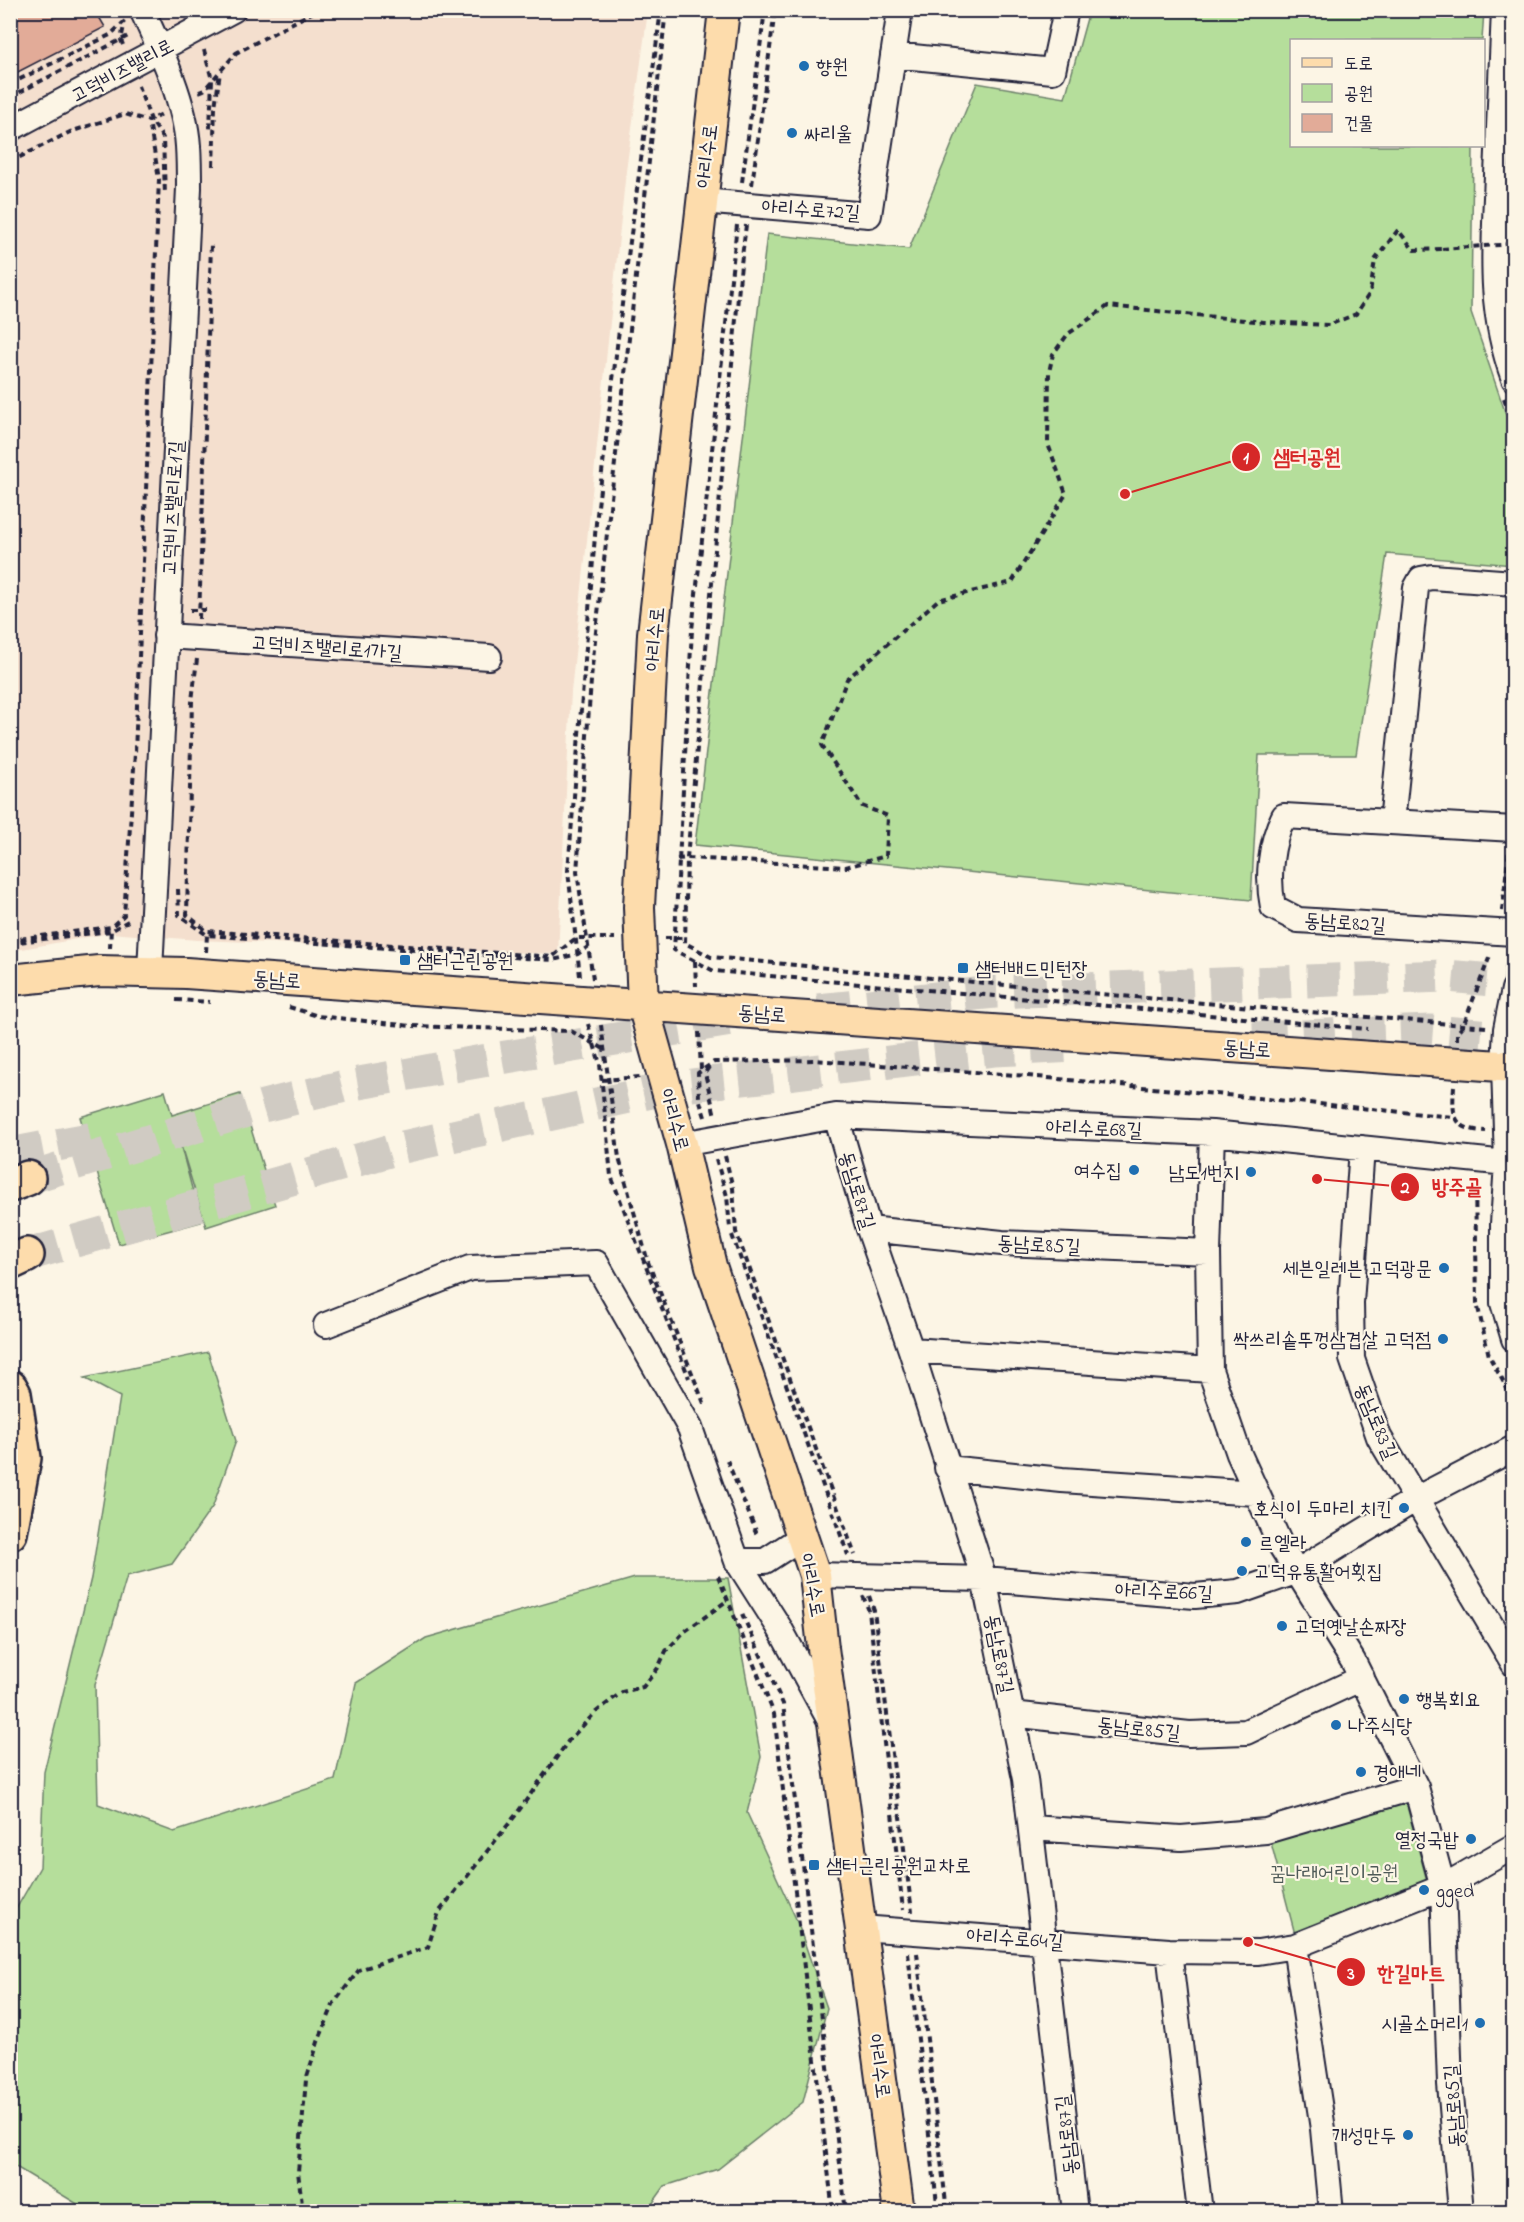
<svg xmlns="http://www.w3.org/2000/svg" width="1524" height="2222" viewBox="0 0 1524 2222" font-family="'Indie Flower','Poor Story',sans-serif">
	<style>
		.built { fill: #f4dfce }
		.green { fill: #b5de9b; stroke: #6c806b; stroke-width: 1.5 }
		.building { fill: #e2ab98; stroke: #22223b; stroke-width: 1.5 }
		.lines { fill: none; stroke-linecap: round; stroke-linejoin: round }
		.highway-tunnel { stroke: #d0cbc3; stroke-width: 33; stroke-dasharray: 33 16; stroke-linecap: butt }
		.minor-casing { stroke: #22223b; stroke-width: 28 }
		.major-casing { stroke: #22223b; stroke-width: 34 }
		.highway-casing { stroke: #22223b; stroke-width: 38 }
		.path { stroke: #22223b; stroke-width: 4; stroke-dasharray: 6 4.5; stroke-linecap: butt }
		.minor { stroke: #fcf5e5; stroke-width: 24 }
		.major { stroke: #fddcac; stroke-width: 30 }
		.highway { stroke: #fddcac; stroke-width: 33 }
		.path-bridge { stroke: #22223b; stroke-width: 4; stroke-dasharray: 6 4.5; stroke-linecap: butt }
		.poi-dot { fill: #1f6fb2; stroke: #fcf5e5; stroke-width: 2 }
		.labels { text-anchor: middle; stroke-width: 4.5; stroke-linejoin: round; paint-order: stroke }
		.poi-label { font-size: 20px; fill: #22223b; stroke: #fcf5e5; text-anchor: start }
		.street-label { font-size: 20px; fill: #22223b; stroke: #fcf5e5 }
		.park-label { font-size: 20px; fill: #4e5a58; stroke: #fcf5e5 }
		.leader { fill: none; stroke: #d62828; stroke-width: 2 }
		.callout-dot { fill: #d62828; stroke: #fcf5e5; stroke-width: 2 }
		.mark-label { font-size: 18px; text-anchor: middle; font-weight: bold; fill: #fff }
		.callout-label { font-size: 21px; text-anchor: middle; font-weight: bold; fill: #d62828; stroke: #fcf5e5; stroke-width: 4.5; stroke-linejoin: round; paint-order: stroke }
	</style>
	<rect width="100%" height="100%" fill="#fcf5e5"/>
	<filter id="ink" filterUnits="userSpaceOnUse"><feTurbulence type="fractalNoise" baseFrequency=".0167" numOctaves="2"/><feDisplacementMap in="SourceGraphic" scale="12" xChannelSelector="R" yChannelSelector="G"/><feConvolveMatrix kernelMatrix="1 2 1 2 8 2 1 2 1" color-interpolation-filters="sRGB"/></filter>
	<g filter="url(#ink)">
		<!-- built -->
		<path class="built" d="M11 11H648L626 171 571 692 558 954 197 940 110 933 11 951Z"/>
		<!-- green -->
		<path class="green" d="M1089 11H1484L1482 40H1292V146H1473L1471 312 1513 435V565L1387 554 1356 755H1259L1251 900 695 845 767 234 909 249 977 83 1065 98Z
			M165 1091 172 1115 240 1094 275 1205 206 1227 178 1136 201 1222 119 1244 80 1117Z
			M208 1352 236 1441 213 1506 172 1564 127 1576 95 1685 98 1804 174 1832 335 1780 356 1683 426 1638 635 1578H728L761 1757 747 1813 797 1921 827 2008 803 2102 718 2169 665 2186 647 2211H84V2208L11 2164V1918L40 1867 44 1772 91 1578 120 1397 84 1378Z
			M1404 1795 1431 1896 1297 1942 1269 1835Z"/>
		<!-- building -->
		<path class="building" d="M10 10H95L105 27 10 76Z"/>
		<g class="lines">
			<!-- highway-tunnel -->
			<path class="highway-tunnel" d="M818 1010 995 992 1447 976 1514 982
				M1253 1038 1430 1031 1514 1038
				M10 1154 99 1137
				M28 1178 263 1106 353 1084 488 1060 743 1018
				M27 1255 403 1147 674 1087 994 1050 1078 1046"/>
			<defs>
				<path id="minor" d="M142 10C161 51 185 101 188 146 189 160 189 174 189 188L150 971
					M1504 10C1502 65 1499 120 1497 175 1494 248 1488 309 1514 379
					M893 55 1053 71 1066 10
					M10 129 233 10
					M701 201 869 215 900 10
					M166 636 489 657
					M1392 822 1416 588 1421 579 1432 577 1514 583
					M1514 829 1284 816C1270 843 1267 878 1273 907L1298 920 1514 933
					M1514 989 1506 1029 1504 1066 1507 1163 1503 1224V1303L1514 1339
					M836 1116 869 1229 911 1350 984 1579 1025 1779 1075 2212
					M1212 1133 1208 1252 1210 1370 1239 1454 1281 1546 1353 1661 1416 1787 1443 1887 1450 2084 1461 2212
					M682 1144 836 1116 1212 1133 1507 1163
					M1362 1148 1351 1303 1352 1359 1379 1437 1514 1664
					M869 1229 1002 1243 1208 1252
					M326 1325 470 1268 596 1263 690 1428 737 1561 779 1627 829 1719
					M911 1350 1210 1370
					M947 1468 1062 1480 1256 1493
					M737 1561H765L802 1537
					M815 1575 984 1579 1195 1596 1238 1592 1298 1571 1416 1499 1514 1448
					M1012 1714 1189 1734 1246 1732 1362 1678
					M1031 1828 1181 1838 1266 1831 1416 1787
					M861 1928 1169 1951 1258 1952 1295 1946 1443 1887 1514 1846
					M1295 1946 1323 2129 1331 2212
					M1169 1951 1200 2212"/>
				<path id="major" d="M724 10 653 634 639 907 643 1005 682 1144 711 1266 815 1575 823 1648 899 2212
					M10 980 99 971 186 973 1514 1067"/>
				<path id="highway" d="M10 1185 28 1178
					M10 1263 27 1255
					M10 1387 14 1394 24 1458 10 1533"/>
			</defs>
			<!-- minor casing -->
			<use href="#minor" class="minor-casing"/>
			<!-- major casing -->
			<use href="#major" class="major-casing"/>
			<!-- highway casing -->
			<use href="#highway" class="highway-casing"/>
			<!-- path -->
			<path class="path" d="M123 45 121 40 124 26
				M204 50 212 80 210 129
				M10 84 110 35 125 21
				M138 86 151 120 163 138 165 195
				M199 92 204 90 236 53 317 10
				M10 97 130 35
				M10 162 70 132 125 114 149 121 162 114
				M213 166 215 107 220 72
				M742 182 765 10
				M752 185 775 10
				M737 225 692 630 674 950 714 971 1368 1029
				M746 225 741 264 687 858 685 943 711 957 1111 995 1486 1027
				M1504 398 1514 426
				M190 610H206
				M199 619 211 245
				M197 659 192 701 187 915 207 931 552 957 576 938H615
				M1512 809 1514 781
				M677 859 687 858 846 867 886 856 888 816 862 806 822 745 847 679 938 600 1012 582 1066 494 1048 444 1049 372 1053 354 1068 334 1108 306 1264 322 1329 325 1356 314 1370 293 1375 260 1398 230 1414 250 1442 249
				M178 889 179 915 207 935 553 960 578 954 589 946
				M1502 911 1509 850
				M665 938H685
				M10 940 111 927 124 915 135 753 159 179 149 121
				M10 943 111 931 130 920
				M110 948 111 929
				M206 952 207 935
				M695 961 696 986
				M580 976 568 871 596 523 625 279 661 10
				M593 979 577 872 592 667 666 10
				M176 1000 210 1002
				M289 1007 318 1016 412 1026 571 1031 604 1049
				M588 1024 600 1064 611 1176 689 1378
				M601 1025 619 1158 648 1262 705 1406
				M699 1032 701 1069
				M1457 1040V1033L1463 1026 1491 953
				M709 1067 705 1073 715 1116
				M602 1080 640 1077
				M1454 1086C1452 1115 1452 1130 1486 1131
				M705 1117 699 1098 698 1073 714 1062 814 1060 1028 1076 1454 1117
				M725 1156 733 1188 736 1232 855 1555
				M716 1159 727 1196 730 1228
				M1475 1182 1477 1303 1489 1356 1514 1401
				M732 1235 848 1555
				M727 1460 756 1531 751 1534
				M718 1576 774 1714 833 2212
				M863 1596 869 1611 903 1910
				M869 1596 874 1611 912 1912
				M742 1614 783 1704 846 2212
				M908 1953 938 2212
				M917 1953 947 2212
				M303 2212 298 2172 306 2080 318 2042 334 2003 359 1970 428 1947 439 1912 515 1816 569 1740 596 1712 622 1692 643 1687 658 1668 666 1651 684 1632 728 1600"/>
			<!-- minor -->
			<use href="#minor" class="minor"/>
			<!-- major -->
			<use href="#major" class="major"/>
			<!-- highway -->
			<use href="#highway" class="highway"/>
			<!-- path-bridge -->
			<path class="path-bridge" d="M1442 249 1513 244"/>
		</g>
	</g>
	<!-- markers -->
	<g class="poi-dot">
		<circle cx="804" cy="66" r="6"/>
		<circle cx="792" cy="133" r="6"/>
		<rect x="399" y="954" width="12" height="12" rx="3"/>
		<rect x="957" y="962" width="12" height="12" rx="3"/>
		<circle cx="1134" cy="1170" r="6"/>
		<circle cx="1251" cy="1172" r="6"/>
		<circle cx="1444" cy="1268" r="6"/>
		<circle cx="1443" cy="1339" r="6"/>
		<circle cx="1404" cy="1508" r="6"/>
		<circle cx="1246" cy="1542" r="6"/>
		<circle cx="1242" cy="1571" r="6"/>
		<circle cx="1282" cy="1626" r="6"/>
		<circle cx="1404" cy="1699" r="6"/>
		<circle cx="1336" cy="1725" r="6"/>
		<circle cx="1361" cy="1772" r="6"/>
		<circle cx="1471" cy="1839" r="6"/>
		<rect x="808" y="1859" width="12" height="12" rx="3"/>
		<circle cx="1424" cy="1890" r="6"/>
		<circle cx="1480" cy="2023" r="6"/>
		<circle cx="1408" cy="2135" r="6"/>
	</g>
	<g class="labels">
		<!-- poi labels -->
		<g class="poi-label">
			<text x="816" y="73">향원</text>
			<text x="804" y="140">싸리울</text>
			<text x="417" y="967">샘터근린공원</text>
			<text x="975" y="975">샘터배드민턴장</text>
			<text x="1122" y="1177" text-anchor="end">여수집</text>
			<text x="1239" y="1179" text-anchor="end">남도1번지</text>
			<text x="1432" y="1275" text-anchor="end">세븐일레븐 고덕광문</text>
			<text x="1431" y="1346" text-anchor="end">싹쓰리솥뚜껑삼겹살 고덕점</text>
			<text x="1392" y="1515" text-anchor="end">호식이 두마리 치킨</text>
			<text x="1258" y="1549">르엘라</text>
			<text x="1254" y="1578">고덕유통활어횟집</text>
			<text x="1294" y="1633">고덕옛날손짜장</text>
			<text x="1416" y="1706">행복회요</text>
			<text x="1348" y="1732">나주식당</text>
			<text x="1373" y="1779">경애네</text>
			<text x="1459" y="1846" text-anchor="end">열정국밥</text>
			<text x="826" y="1872">샘터근린공원교차로</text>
			<text x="1436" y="1897">gged</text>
			<text x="1468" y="2030" text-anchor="end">시골소머리1</text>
			<text x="1396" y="2142" text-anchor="end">개성만두</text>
		</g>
		<!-- street labels -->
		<g class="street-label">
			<text transform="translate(122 70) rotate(-28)" y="7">고덕비즈밸리로</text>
			<text transform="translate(706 156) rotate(-83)" y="7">아리수로</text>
			<text transform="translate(811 209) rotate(4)" y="7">아리수로72길</text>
			<text transform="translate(172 508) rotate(-87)" y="7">고덕비즈밸리로1길</text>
			<text transform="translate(654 639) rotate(-85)" y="7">아리수로</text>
			<text transform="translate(327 647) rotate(4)" y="7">고덕비즈밸리로1가길</text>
			<text transform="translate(1345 922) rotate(4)" y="7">동남로82길</text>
			<text transform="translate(277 979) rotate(4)" y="7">동남로</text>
			<text transform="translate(762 1013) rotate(4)" y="7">동남로</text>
			<text transform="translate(1247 1048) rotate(4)" y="7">동남로</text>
			<text transform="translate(675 1120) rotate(75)" y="7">아리수로</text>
			<text transform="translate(1094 1128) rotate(2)" y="7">아리수로68길</text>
			<text transform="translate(858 1190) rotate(73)" y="7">동남로87길</text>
			<text transform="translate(1039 1244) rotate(3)" y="7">동남로85길</text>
			<text transform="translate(1377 1421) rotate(67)" y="7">동남로83길</text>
			<text transform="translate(813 1585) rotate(79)" y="7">아리수로</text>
			<text transform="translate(1164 1591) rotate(2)" y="7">아리수로66길</text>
			<text transform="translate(1000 1654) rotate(79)" y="7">동남로87길</text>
			<text transform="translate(1139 1728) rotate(6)" y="7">동남로85길</text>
			<text transform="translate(1015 1938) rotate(4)" y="7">아리수로64길</text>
			<text transform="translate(880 2066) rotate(82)" y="7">아리수로</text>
			<text transform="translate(1453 2106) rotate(-94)" y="7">동남로85길</text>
			<text transform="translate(1066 2135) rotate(-97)" y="7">동남로87길</text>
		</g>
		<!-- park labels -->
		<g class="park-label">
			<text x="1334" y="1879">꿈나래어린이공원</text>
		</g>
	</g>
	<!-- callouts -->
	<path class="leader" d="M1125 494L1246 457M1317 1179L1405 1187M1248 1942L1351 1972"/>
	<g class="callout-dot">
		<circle cx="1125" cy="494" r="6"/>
		<circle cx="1317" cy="1179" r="6"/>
		<circle cx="1248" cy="1942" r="6"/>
		<circle cx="1246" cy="457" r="15"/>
		<circle cx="1405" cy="1187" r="15"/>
		<circle cx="1351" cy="1972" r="15"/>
	</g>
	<g class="mark-label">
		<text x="1246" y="463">1</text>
		<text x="1405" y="1193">2</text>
		<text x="1351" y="1979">3</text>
	</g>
	<g class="callout-label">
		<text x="1307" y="464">샘터공원</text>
		<text x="1457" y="1194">방주골</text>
		<text x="1411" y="1980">한길마트</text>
	</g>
	<!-- margin -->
	<rect width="1524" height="2222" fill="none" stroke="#fcf5e5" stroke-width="36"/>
	<rect x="18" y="18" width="1488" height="2186" fill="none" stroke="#22223b" stroke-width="2" filter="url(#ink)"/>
	<!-- legend -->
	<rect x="1290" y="39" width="195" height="108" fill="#fcf5e5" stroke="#a5a1a1" stroke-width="1.5"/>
	<rect x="1302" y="58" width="30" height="9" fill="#fddcac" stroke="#a5a1a1" stroke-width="1.5"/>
	<text x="1344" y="69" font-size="18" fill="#22223b">도로</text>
	<rect x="1302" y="84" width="30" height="18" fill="#b5de9b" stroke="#a5a1a1" stroke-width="1.5"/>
	<text x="1344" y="99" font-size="18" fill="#22223b">공원</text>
	<rect x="1302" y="114" width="30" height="18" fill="#e2ab98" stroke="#a5a1a1" stroke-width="1.5"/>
	<text x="1344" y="129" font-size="18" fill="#22223b">건물</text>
</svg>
